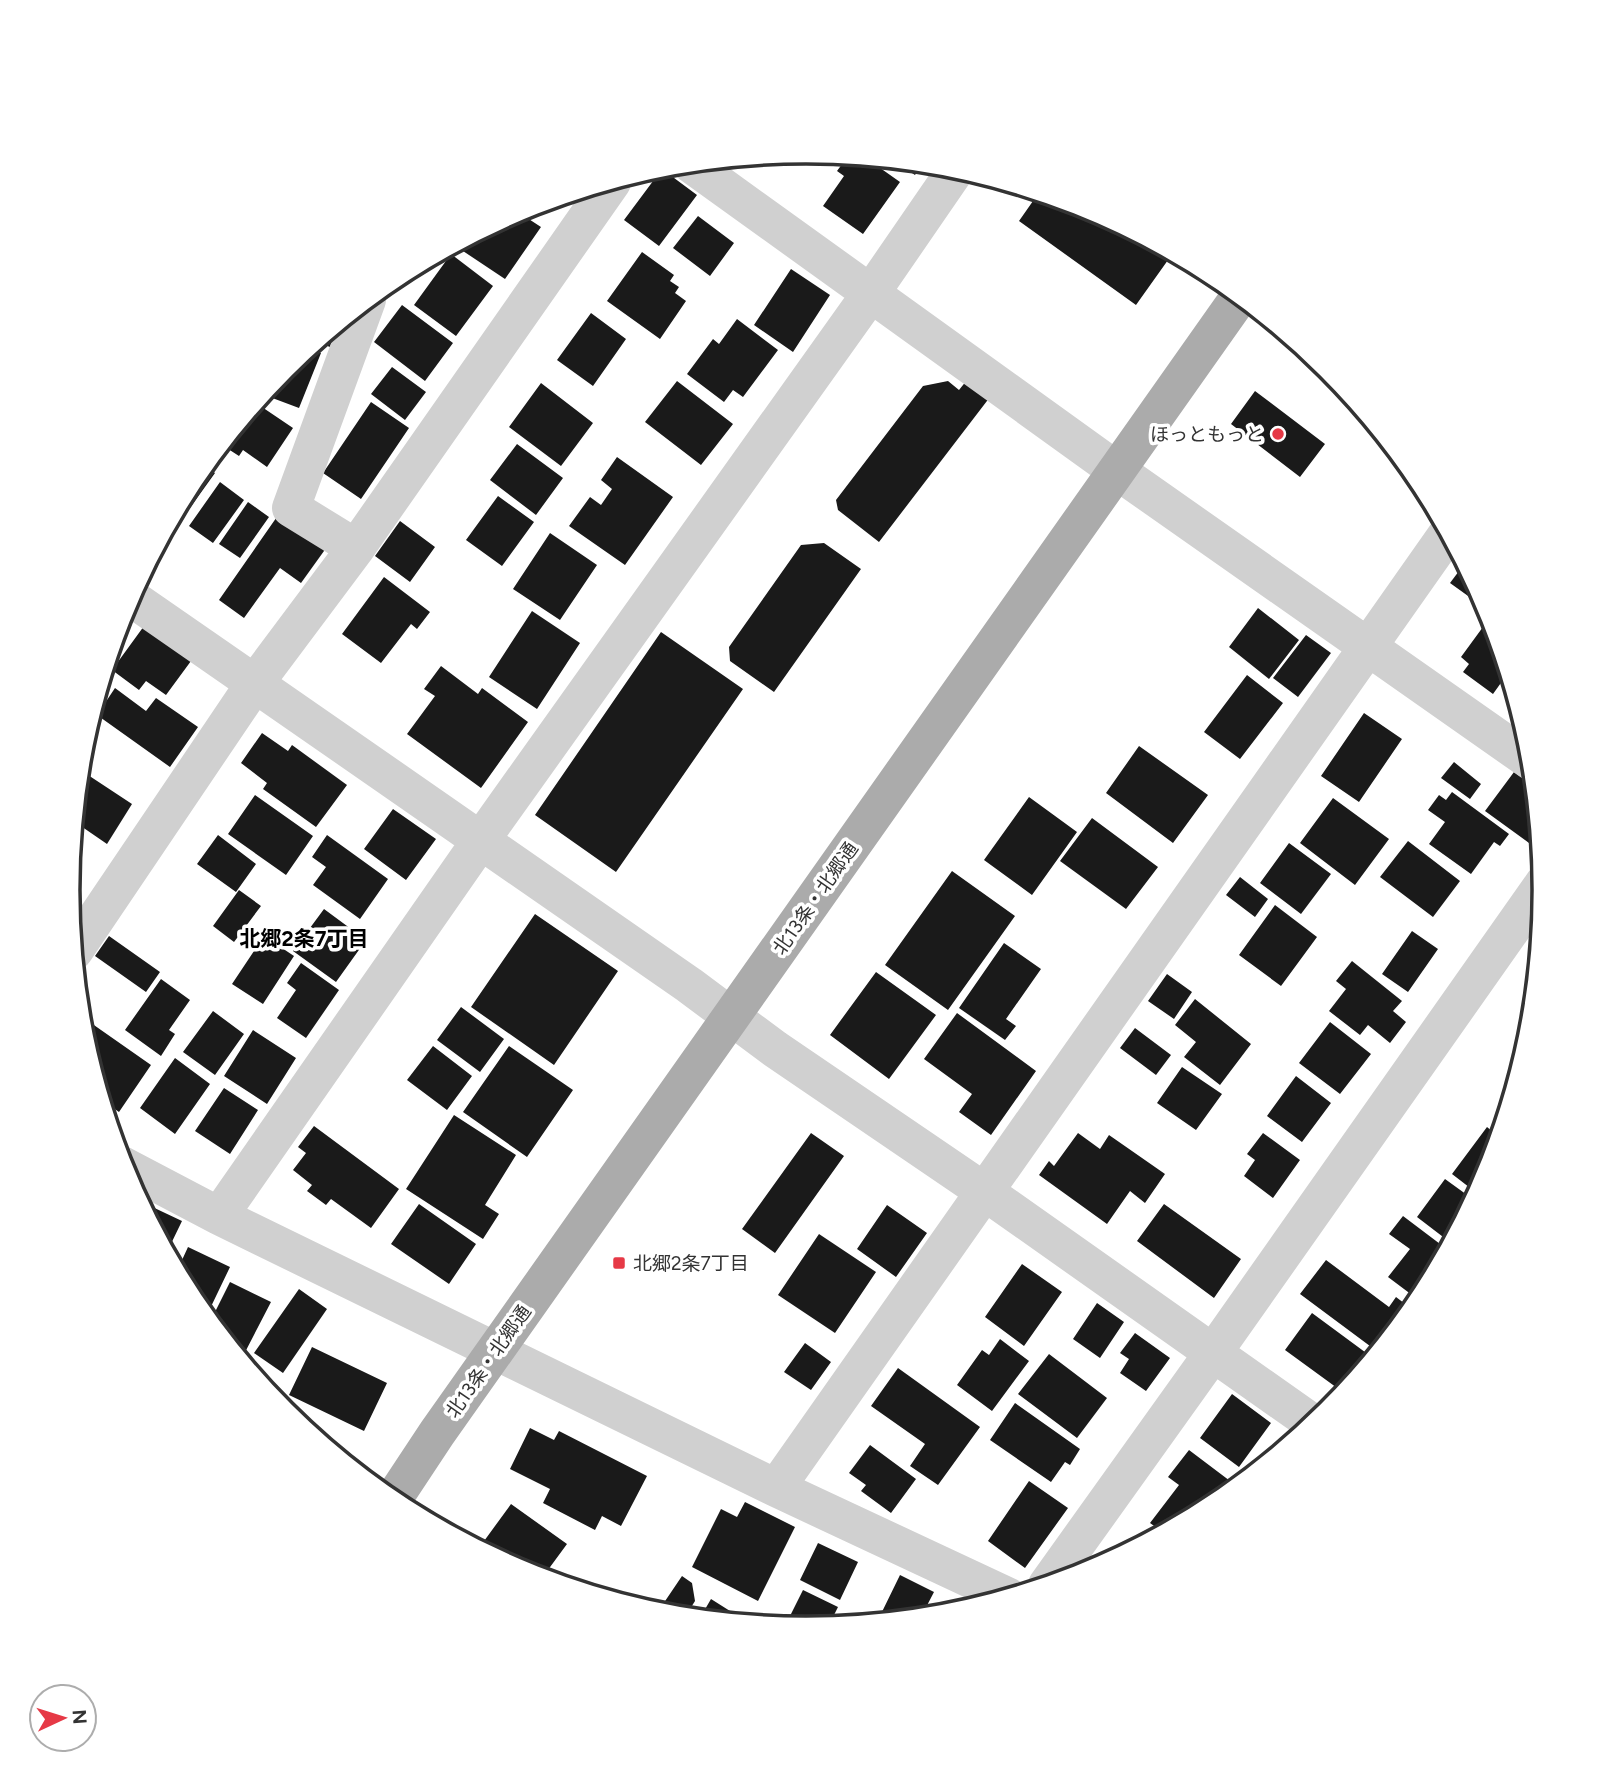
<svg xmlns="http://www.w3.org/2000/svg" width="1613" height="1781" viewBox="0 0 1613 1781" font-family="Figtree,'Noto Sans JP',sans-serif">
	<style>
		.building { fill: #1a1a1a }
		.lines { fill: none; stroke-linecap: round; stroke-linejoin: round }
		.minor { stroke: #d0d0d0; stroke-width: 38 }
		.major { stroke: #ababab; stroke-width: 38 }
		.poi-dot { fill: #e63946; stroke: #fff; stroke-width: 2.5 }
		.labels { text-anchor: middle; stroke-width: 7; stroke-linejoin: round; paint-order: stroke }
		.poi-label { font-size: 19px; fill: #333; stroke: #fff; text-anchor: end }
		.street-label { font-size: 19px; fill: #333; stroke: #fff }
		.neighbourhood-label { font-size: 21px; font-weight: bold; fill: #000; stroke: #fff }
		.rim { fill: none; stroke: #333; stroke-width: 3.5 }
	</style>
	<rect width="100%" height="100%" fill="#fff"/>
	<!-- building -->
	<path class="building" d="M848 156 866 158 900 182 863 234 823 206 844 176 837 171Z
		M894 161 910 162 922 164 915 175Z
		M662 169 697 195 659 246 624 220Z
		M1011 185 1089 209 1173 253 1136 305 1019 221 1033 201Z
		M518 212 541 227 505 279 460 249 466 240Z
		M698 216 734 243 710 276 673 248Z
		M642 252 674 275 670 281 679 287 675 293 686 301 660 339 607 301Z
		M451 254 493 286 456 336 414 305Z
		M791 269 830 295 793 352 754 325Z
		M402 305 453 343 425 381 374 342Z
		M591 313 626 339 593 386 557 360Z
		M737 319 778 350 743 397 733 390 724 402 687 374 713 339 719 344Z
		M338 325 330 347 317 342Z
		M309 349 321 353 299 408 267 396 272 384 285 368Z
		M392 367 426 392 405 420 371 394Z
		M967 380 990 397 879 542 838 510 836 500 923 386 948 381 959 390Z
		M677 381 733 424 701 465 645 422Z
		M541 383 593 423 561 466 509 427Z
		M1255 391 1325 444 1300 477 1231 424Z
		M371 402 409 428 361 499 323 473Z
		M256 403 293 428 267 467 243 450 239 456 222 445Z
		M517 444 563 478 536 515 490 480Z
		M617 457 673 497 625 565 569 526 590 497 601 505 612 489 601 480Z
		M205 466 215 473 159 551 156 549 193 480Z
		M220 482 244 500 213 543 189 526Z
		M498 496 534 522 502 566 466 540Z
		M248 502 269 517 240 558 219 544Z
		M281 511 322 540 324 551 301 583 280 568 244 618 219 600Z
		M400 521 435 547 410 582 375 556Z
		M550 533 597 565 560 620 513 589Z
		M824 543 861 569 774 692 730 661 729 647 801 545Z
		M1465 563 1489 608V611L1450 583Z
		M384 577 430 612 417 629 411 624 381 663 342 634Z
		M1258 608 1299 640 1269 679 1229 647Z
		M532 611 580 643 537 709 489 677Z
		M123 614 127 616 112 655H110Z
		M1491 616 1508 673 1493 694 1463 672 1469 664 1461 657Z
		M144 626 191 661 166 695 146 681 139 690 112 670Z
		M661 632 743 689 616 872 535 815Z
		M1306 635 1331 653 1298 697 1273 678Z
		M441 666 478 694 482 688 528 722 481 788 407 734 435 696 424 689Z
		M1247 675 1283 703 1240 759 1204 732Z
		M115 688 146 711 156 698 198 727 170 767 97 715Z
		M1364 713 1402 739 1359 802 1321 776Z
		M262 733 288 751 292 745 347 785 316 827 263 789 267 783 241 763Z
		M1139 746 1208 795 1173 843 1106 793Z
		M1454 762 1481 784 1470 799 1441 778Z
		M1514 772 1535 787 1539 830 1529 843 1485 811Z
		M88 775 132 804 107 844 75 822 78 789Z
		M1452 792 1509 834 1500 846 1494 842 1471 874 1429 844 1445 822 1428 810 1439 795 1446 800Z
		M255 795 313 836 286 875 228 834Z
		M1029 797 1077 832 1032 895 984 860Z
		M1333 798 1389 839 1355 885 1300 843Z
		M393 809 436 839 406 880 364 849Z
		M1092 818 1158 867 1126 909 1060 861Z
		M218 835 256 864 236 892 197 864Z
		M327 835 388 879 360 919 313 885 326 867 312 857Z
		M1408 841 1460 881 1433 917 1380 877Z
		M1289 843 1331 874 1301 914 1260 883Z
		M71 860 81 864 69 895 68 890Z
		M952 871 1015 916 948 1010 885 965Z
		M1240 877 1268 899 1255 917 1226 895Z
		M239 890 261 906 234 942 213 926Z
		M1275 905 1317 937 1281 986 1239 955Z
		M324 909 366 940 336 982 293 951Z
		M535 914 618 971 554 1065 471 1007Z
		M1412 931 1438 949 1408 992 1382 974Z
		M109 936 160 972 146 992 95 956Z
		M264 936 294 956 263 1004 232 984Z
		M1004 943 1041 969 1006 1019 1016 1026 1005 1040 959 1008Z
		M1352 961 1402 1001 1393 1011 1406 1022 1390 1043 1368 1025 1360 1035 1329 1011 1346 989 1336 981Z
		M301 963 339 990 306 1038 277 1018 296 990 287 983Z
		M876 972 936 1015 889 1079 830 1035Z
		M1167 974 1192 992 1174 1019 1148 1001Z
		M161 979 190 1000 169 1030 175 1034 161 1056 125 1030Z
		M1195 999 1251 1044 1220 1085 1184 1057 1196 1042 1175 1025Z
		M461 1007 504 1039 480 1072 437 1040Z
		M213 1011 244 1034 215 1075 183 1052Z
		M957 1013 1036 1071 991 1135 959 1112 972 1094 924 1059Z
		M81 1016 151 1065 119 1112 102 1100 82 1034Z
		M1330 1022 1371 1054 1340 1094 1299 1063Z
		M1135 1028 1171 1055 1156 1075 1120 1048Z
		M253 1030 296 1058 267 1104 224 1076Z
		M433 1046 472 1076 447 1110 407 1080Z
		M509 1046 573 1090 527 1157 463 1112Z
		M175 1058 210 1084 175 1134 140 1108Z
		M1182 1067 1222 1094 1196 1130 1157 1103Z
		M1296 1076 1331 1103 1302 1142 1267 1116Z
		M224 1088 258 1110 230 1154 195 1131Z
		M454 1115 516 1155 485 1205 499 1214 483 1239 406 1189Z
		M314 1126 399 1189 371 1228 331 1199 326 1205 307 1191 312 1185 293 1170 306 1153 298 1147Z
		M1487 1127 1499 1137 1488 1173 1478 1194 1452 1174Z
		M811 1133 844 1156 775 1253 742 1229Z
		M1078 1133 1100 1149 1109 1135 1165 1174 1145 1203 1130 1191 1107 1224 1039 1175 1049 1161 1054 1166Z
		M1263 1133 1300 1160 1273 1198 1244 1176 1255 1160 1247 1154Z
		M1445 1179 1474 1200 1451 1243 1417 1217Z
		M146 1204 182 1221 167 1252 144 1209Z
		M419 1204 476 1244 449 1284 391 1244Z
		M1164 1204 1241 1259 1214 1298 1137 1241Z
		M887 1205 927 1233 896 1277 857 1249Z
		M1403 1216 1448 1250 1420 1301 1388 1277 1410 1249 1389 1234Z
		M819 1234 876 1272 835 1333 778 1295Z
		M188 1247 230 1267 206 1317 192 1300 177 1271Z
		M1326 1260 1389 1307 1396 1297 1413 1310 1378 1352 1300 1294Z
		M1022 1264 1062 1292 1024 1346 985 1317Z
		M230 1282 271 1302 241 1360 210 1322Z
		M299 1289 327 1309 283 1373 254 1353Z
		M1097 1303 1124 1322 1100 1358 1073 1339Z
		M1312 1313 1373 1358 1344 1393 1285 1350Z
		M1135 1333 1170 1358 1146 1391 1120 1373 1129 1359 1120 1353Z
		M1000 1339 1029 1361 992 1411 957 1385 982 1350 989 1355Z
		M805 1343 831 1362 811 1390 784 1372Z
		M312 1347 387 1383 364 1431 289 1395Z
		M1049 1354 1107 1398 1077 1438 1018 1394Z
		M898 1368 980 1427 938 1485 910 1466 925 1444 871 1406Z
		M1232 1394 1271 1423 1239 1467 1200 1438Z
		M1015 1403 1080 1449 1070 1465 1065 1462 1051 1482 990 1440Z
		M530 1428 554 1440 559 1431 647 1476 621 1526 602 1516 595 1530 543 1503 550 1489 510 1469Z
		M870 1445 916 1479 891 1513 861 1491 866 1485 849 1473Z
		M1189 1450 1238 1487 1216 1505 1164 1533 1150 1523 1179 1485 1168 1477Z
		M1029 1481 1068 1508 1025 1568 988 1541Z
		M745 1502 795 1527 758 1601 692 1567 721 1509 737 1517Z
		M511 1504 567 1544 542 1578 524 1572 479 1548Z
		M818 1543 858 1562 840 1600 800 1580Z
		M900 1575 934 1592 921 1617 884 1621 879 1618Z
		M682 1576 692 1583 695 1601 685 1617 657 1613Z
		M803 1590 838 1607 828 1627 806 1629 785 1626Z
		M711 1599 749 1623 700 1618Z
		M954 1604 965 1610 948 1615Z"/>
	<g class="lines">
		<!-- minor -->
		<path class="minor" d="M691 164 1116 470 1532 762
			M356 548 291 508 367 300
			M130 597 689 985 775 1049 985 1192 1314 1424
			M74 951 255 683 356 548 612 182
			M122 1165 219 1216 776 1488 1009 1597
			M219 1216 481 840 871 293 957 168
			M776 1488 1448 533
			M1047 1585 1213 1353 1544 883"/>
		<!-- major -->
		<path class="major" d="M392 1501 437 1433 1240 296"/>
	</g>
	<!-- markers -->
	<g class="poi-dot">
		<circle cx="1278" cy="434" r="7"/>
		<rect x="612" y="1256" width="14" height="14" rx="3.5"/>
	</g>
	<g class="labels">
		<!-- poi labels -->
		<g class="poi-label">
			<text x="1264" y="441">ほっともっと</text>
			<text x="633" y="1270" text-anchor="start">北郷2条7丁目</text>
		</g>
		<!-- street labels -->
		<g class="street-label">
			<text transform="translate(815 898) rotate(-55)" y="7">北13条・北郷通</text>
			<text transform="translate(488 1361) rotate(-55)" y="7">北13条・北郷通</text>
		</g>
		<!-- neighbourhood labels -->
		<g class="neighbourhood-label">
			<text x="304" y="946">北郷2条7丁目</text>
		</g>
	</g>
	<!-- crop -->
	<path d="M0 0H1613V1781H0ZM80 890a726 726 0 1 1 1452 0a726 726 0 1 1-1452 0Z" fill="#fff" fill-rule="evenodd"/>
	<path class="rim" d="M80 890a726 726 0 1 1 1452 0a726 726 0 1 1-1452 0Z"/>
	<!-- north arrow -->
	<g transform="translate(63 1718) rotate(86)"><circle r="33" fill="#ffffff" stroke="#adadad" stroke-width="2"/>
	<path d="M0-5L12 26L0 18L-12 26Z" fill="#e63946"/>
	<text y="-10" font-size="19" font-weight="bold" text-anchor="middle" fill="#333333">N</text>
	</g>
</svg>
